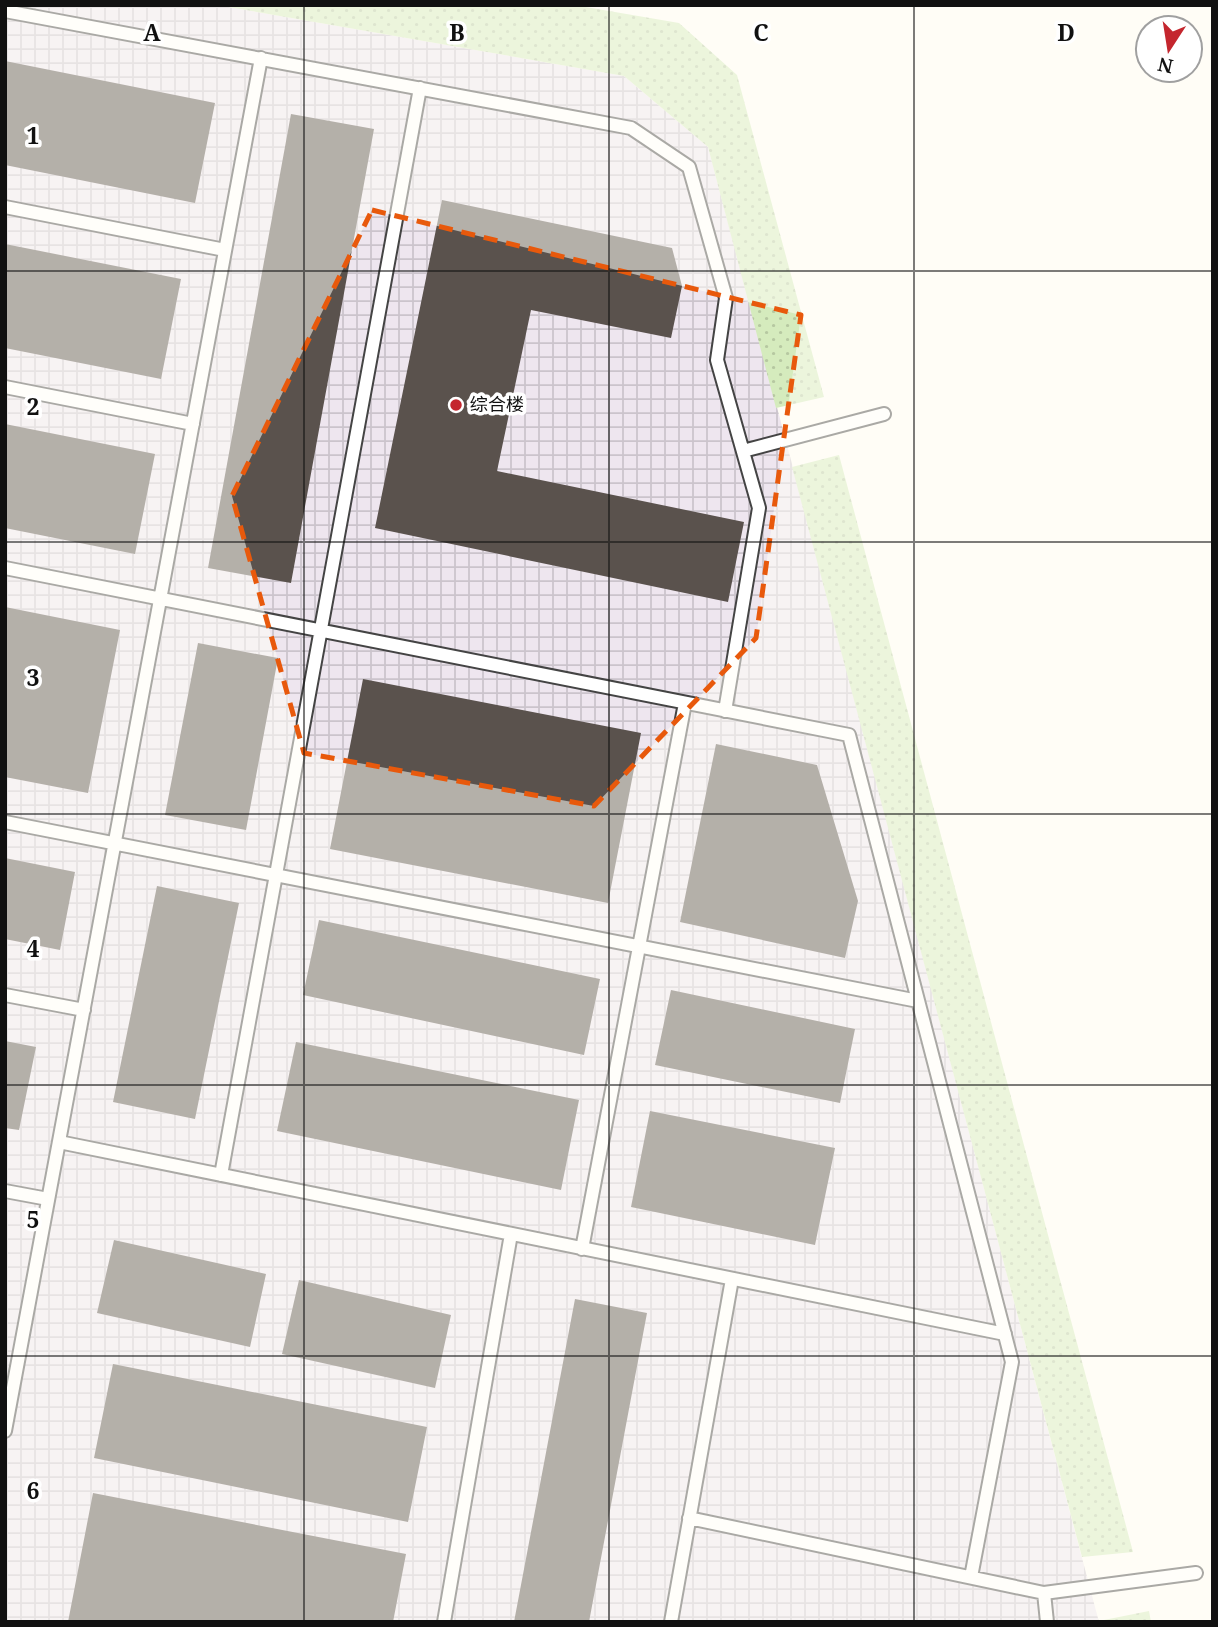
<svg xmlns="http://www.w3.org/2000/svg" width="1218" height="1627" viewBox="0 0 1218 1627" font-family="'Noto Serif','Noto Sans SC',serif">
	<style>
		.industrial { fill: url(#industrial-grid) }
		.grass { fill: url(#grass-dots) }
		.building { fill: #5a524d }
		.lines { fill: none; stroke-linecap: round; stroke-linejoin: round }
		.service-casing { stroke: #444; stroke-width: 16 }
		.service { stroke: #fff; stroke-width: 12 }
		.marked { fill: none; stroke: #e8590c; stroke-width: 5; stroke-dasharray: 14 9; stroke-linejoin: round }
		.grid { fill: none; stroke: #111; stroke-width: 2; stroke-opacity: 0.55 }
		.poi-dot { fill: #c4262e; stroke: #fff; stroke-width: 2.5 }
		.labels { text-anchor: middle; stroke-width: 7; stroke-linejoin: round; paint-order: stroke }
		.poi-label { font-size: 18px; fill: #111; stroke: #fff; text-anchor: start }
		.grid-label { font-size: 23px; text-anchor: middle; font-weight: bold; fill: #111; stroke: #fff; stroke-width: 7; stroke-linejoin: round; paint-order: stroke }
	</style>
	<defs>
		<pattern id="industrial-grid" width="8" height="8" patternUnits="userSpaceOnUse" patternTransform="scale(1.75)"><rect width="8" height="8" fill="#eee6ef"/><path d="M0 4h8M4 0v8" fill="none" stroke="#cbc4cc"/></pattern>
		<pattern id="grass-dots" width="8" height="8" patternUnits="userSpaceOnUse" patternTransform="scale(1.75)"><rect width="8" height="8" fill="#d5ebbd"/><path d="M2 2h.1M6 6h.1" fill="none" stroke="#b6c8a1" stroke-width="1.8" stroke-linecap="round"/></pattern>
	</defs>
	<rect width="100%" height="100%" fill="#fffdf5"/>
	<!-- industrial -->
	<path class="industrial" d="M5 5H217L624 76 708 147 1099 1622H5Z"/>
	<!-- grass -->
	<path class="grass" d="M217 5H574L679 23 737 75 824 397 776 408 708 147 624 76Z
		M839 455 1133 1552 1082 1557 792 467Z
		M1149 1611 1151 1622H1095L1099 1621Z"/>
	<!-- building -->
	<path class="building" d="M5 61 215 103 195 203 5 165Z
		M291 114 374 129 291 583 208 568Z
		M442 200 672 248 682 286 671 338 531 310 497 471 744 522 728 602 375 528Z
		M5 244 181 279 161 379 5 348Z
		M5 424 155 454 135 554 5 528Z
		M5 607 120 630 88 793 5 777Z
		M198 643 278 658 246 830 165 815Z
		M363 679 641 733 608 903 330 849Z
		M716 744 817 765 858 901 845 958 680 922Z
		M5 858 75 872 60 950 5 939Z
		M157 886 239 903 195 1119 113 1102Z
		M319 920 600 979 584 1055 303 995Z
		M671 990 855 1029 840 1103 655 1065Z
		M5 1041 36 1047 19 1130 5 1128Z
		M296 1042 579 1100 561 1190 277 1131Z
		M650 1111 835 1148 815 1245 631 1207Z
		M114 1240 266 1274 250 1347 97 1313Z
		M299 1280 451 1315 435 1388 282 1354Z
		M575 1299 647 1313 589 1622H514Z
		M113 1364 427 1427 408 1522 94 1458Z
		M93 1493 406 1554 393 1622H68Z"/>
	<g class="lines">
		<defs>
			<path id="service" d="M5 11 631 128 689 167 726 298 717 360 759 508 725 711
				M5 207 225 250
				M5 387 193 424
				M743 451 884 414
				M5 568 849 735 1012 1362 971 1577
				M5 822 918 1001
				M5 995 84 1010
				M59 1142 1005 1334
				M221 1175 420 88
				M5 1191 48 1199
				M582 1249 685 703
				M5 1431 261 58
				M689 1518 1044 1593 1047 1622
				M1044 1593 1196 1573
				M444 1622 511 1234
				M671 1622 732 1279"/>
		</defs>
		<!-- service casing -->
		<use href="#service" class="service-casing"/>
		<!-- service -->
		<use href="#service" class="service"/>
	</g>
	<!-- marked area -->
	<path d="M0 0H1218V1627H0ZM372 210 801 315 756 638 594 806 304 753 232 496Z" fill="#fffdf5" fill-opacity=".55" fill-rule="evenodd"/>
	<path class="marked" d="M372 210 801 315 756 638 594 806 304 753 232 496Z"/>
	<!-- grid -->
	<path class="grid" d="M304 5V1622M609 5V1622M914 5V1622M5 271H1213M5 542H1213M5 814H1213M5 1085H1213M5 1356H1213"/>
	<!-- markers -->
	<circle class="poi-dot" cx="456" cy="405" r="7"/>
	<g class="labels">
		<!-- poi labels -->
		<g class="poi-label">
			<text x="470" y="411">综合楼</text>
		</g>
	</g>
	<g class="grid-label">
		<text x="152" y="41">A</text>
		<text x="457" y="41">B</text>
		<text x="761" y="41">C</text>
		<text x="1066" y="41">D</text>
		<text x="33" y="144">1</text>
		<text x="33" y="415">2</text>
		<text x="33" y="686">3</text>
		<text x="33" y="957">4</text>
		<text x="33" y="1228">5</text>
		<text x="33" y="1499">6</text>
	</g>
	<!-- border -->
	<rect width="1218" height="1627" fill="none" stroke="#111111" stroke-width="14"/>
	<!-- north arrow -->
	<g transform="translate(1169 49) rotate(192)"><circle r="33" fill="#ffffff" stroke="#a0a0a0" stroke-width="2"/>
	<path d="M0-5L12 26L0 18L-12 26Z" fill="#c4262e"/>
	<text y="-10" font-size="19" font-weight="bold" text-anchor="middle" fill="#111111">N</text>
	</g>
</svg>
